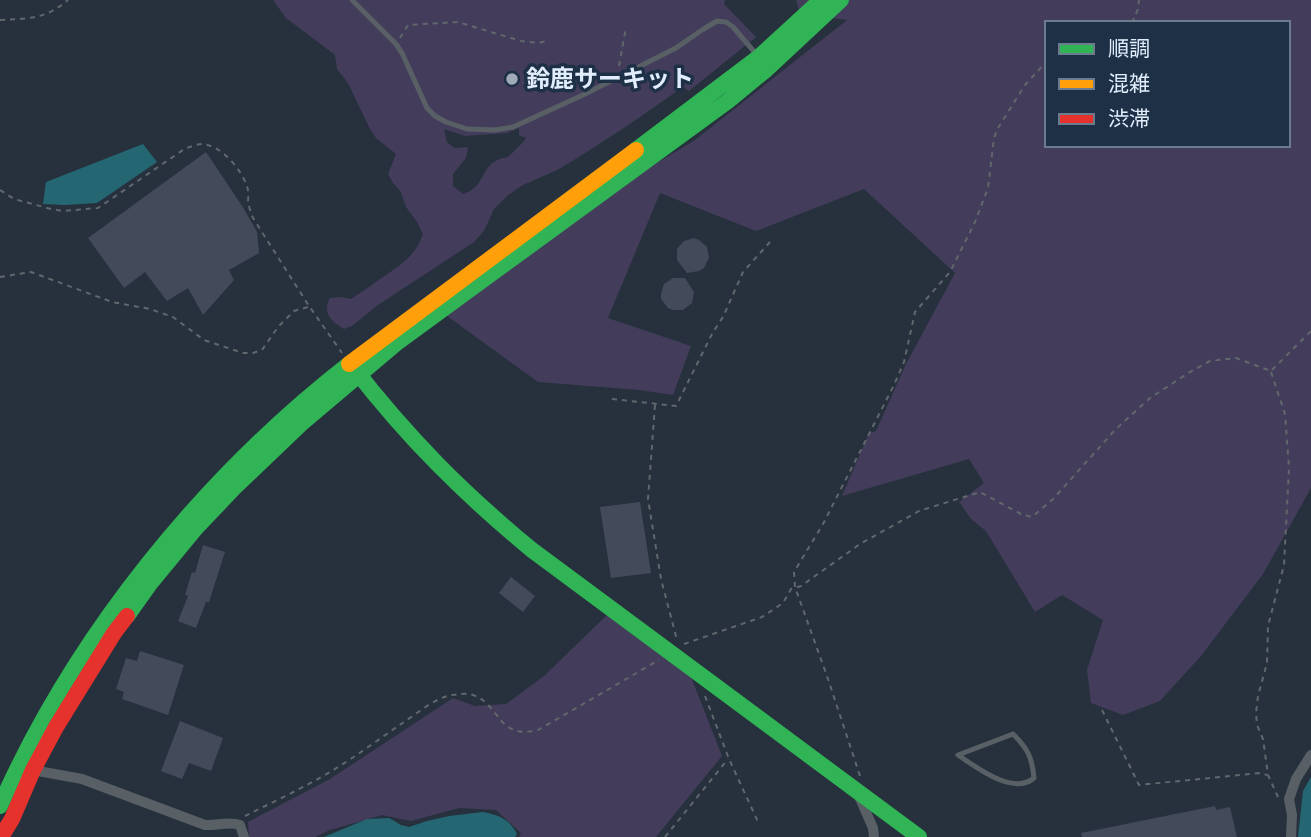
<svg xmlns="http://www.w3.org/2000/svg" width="1311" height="837" viewBox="0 0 1311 837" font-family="'Crimson Pro','Noto Sans JP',serif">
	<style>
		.green { fill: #433d5b; fill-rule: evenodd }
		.water { fill: #246773 }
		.building { fill: #434b5a }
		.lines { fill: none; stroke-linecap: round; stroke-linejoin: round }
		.path { stroke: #61676c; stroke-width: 2; stroke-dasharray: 5 5; stroke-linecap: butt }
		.lane { stroke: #596065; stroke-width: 5 }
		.street { stroke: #596065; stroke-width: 10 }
		.fast { stroke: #30b455; stroke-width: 16 }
		.slow { stroke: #ff9f0a; stroke-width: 16 }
		.jam { stroke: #e5322d; stroke-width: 16 }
		.poi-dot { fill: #a0abb9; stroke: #1d3046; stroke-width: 2.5 }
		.labels { text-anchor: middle; stroke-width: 7; stroke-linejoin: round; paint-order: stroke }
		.poi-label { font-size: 24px; font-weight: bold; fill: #e1edfc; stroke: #1d3046; text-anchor: start }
	</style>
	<rect width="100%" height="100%" fill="#26313d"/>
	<!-- green -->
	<path class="green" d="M273 0H725L724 4 756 37 689 91 683 87 630 124 579 157 557 170 521 186 507 196 494 209 484 231 474 242 378 305 352 326 344 329C331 321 322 313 330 298L341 297 351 299C361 293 370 286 380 279 398 267 416 256 423 234L417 222 406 207 401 192 393 183 388 174 396 154 376 138 369 127 348 83 337 69 335 55 286 18ZM519 128V135L526 138C523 143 513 152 508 157 478 161 489 186 463 194L453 186V174L466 158 468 147 454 148 447 142 444 129 465 136 507 133Z
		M796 0H1311V488L1263 574 1201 656 1160 701 1123 715 1091 703 1087 670 1103 620 1062 595 1035 612 986 531 971 519 959 502 984 483 969 459 842 496 869 433 876 431 906 364 955 273 864 189 756 231 660 193 608 318 691 346 673 395 639 390 538 382 443 313 622 184 695 140 847 20 800 14ZM1047 23H1288V145H1047Z
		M607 615 691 677 722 756 656 837H519L521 833 496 810 459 808 411 821 382 815 330 830 315 837H249L248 822 330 779 453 698 475 706 506 704 544 676Z"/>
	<!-- water -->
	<path class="water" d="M143 144 157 162 97 203 65 205 43 204 46 182Z
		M1311 777V837H1298L1303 791Z
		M483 812C498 815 510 819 517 834L515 837H324L367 819 389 818 401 825 409 827 427 821 449 816Z"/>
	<!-- building -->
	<path class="building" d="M206 152 244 209 257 232 259 253 229 270 234 280 203 315 188 288 167 301 145 272 124 288 88 238Z
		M694 238 699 240 707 247 709 258 704 268 699 271 687 273 677 260V249L684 241Z
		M673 278H685L694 292 692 303 683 310H673L668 308 661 299V294L664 284Z
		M640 502 651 573 611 578 600 507Z
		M203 545 225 552 209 602H206L196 628 178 621 188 596 185 595 192 572 195 573Z
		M511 577 535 596 523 612 499 593Z
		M140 651 184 665 168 715 122 699 124 692 116 689 126 658 137 661Z
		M180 721 223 738 211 771 189 763 182 779 161 771Z
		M1215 806 1216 810 1230 807 1237 837H1082L1081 833Z"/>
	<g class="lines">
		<!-- path -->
		<path class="path" d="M0 20C30 18 44 20 68 0
			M1132 23 1138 9 1139 0
			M400 38 408 25 458 22 521 41 539 43 546 41
			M619 66 626 27
			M0 190 14 199 51 209 63 211 98 208 186 148C191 147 197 144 202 144 222 145 244 172 248 190 249 194 248 198 248 202 249 207 251 213 253 218L309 306 342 353
			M0 277 31 272 112 302 150 309 173 317 204 340 243 353H253L262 350 278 327 294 311 308 307
			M1272 370 1311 331
			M1271 372 1285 414 1289 468 1284 565 1268 626 1267 663 1258 696 1256 713 1257 725 1263 739 1268 775 1278 797
			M612 399 676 406 713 332 723 317 743 272 770 242
			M655 405 648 499 661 579 677 640
			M684 644 762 617 783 603 791 589 801 586 860 544 919 511 980 492 1021 514 1032 517 1054 498 1115 430 1150 398 1190 372 1210 361 1236 358 1271 371
			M705 696 729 759 759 824
			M1102 710 1139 785 1259 773 1267 775
			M860 776 828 679 795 587 794 572 823 524 894 385 904 362 915 312 950 272 975 222 988 188 994 138 998 128 1025 85 1047 61
			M245 816C273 802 303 788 330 772 355 757 378 740 401 724 415 715 436 697 452 695 459 694 466 693 473 695 501 705 497 740 538 730L659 660
			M665 837 728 759"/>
		<!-- lane -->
		<path class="lane" d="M352 0 396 44 402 53 427 108 435 116 446 122 467 129 495 130 513 127 583 95 676 48 702 30 717 21 726 22 733 27 757 55
			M1013 734C1028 749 1032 757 1034 778 1013 796 976 767 958 755Z"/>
		<!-- street -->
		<path class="street" d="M27 769 82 779 205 825C217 826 228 821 240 825L244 837
			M858 794 873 828 874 837
			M1291 837 1292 815 1289 799 1296 779 1311 755"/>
		<!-- fast -->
		<path class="fast" d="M636 150 759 57 821 0
			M353 367C408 438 463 493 532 550L919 837
			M127 616 149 585 196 528 234 488 301 424 398 342 728 101 767 69 841 0
			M0 806C75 636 203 478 349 364"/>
		<!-- slow -->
		<path class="slow" d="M349 364 636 150"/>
		<!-- jam -->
		<path class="jam" d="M1 837 12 819 33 770 56 727 114 633 127 616"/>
	</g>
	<!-- markers -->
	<circle class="poi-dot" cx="512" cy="79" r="7"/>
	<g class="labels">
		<!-- poi labels -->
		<g class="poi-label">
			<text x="526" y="87">鈴鹿サーキット</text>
		</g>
	</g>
	<!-- legend -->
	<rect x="1045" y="21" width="245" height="126" fill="#1d3046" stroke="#6b7c8f" stroke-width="2"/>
	<rect x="1059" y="44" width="35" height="10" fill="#30b455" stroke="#6b7c8f" stroke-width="2"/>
	<text x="1108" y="56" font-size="21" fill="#e1edfc">順調</text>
	<rect x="1059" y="79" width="35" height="10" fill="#ff9f0a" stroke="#6b7c8f" stroke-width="2"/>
	<text x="1108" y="91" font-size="21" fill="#e1edfc">混雑</text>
	<rect x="1059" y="114" width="35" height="10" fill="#e5322d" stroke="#6b7c8f" stroke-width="2"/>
	<text x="1108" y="126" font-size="21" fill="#e1edfc">渋滞</text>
</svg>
